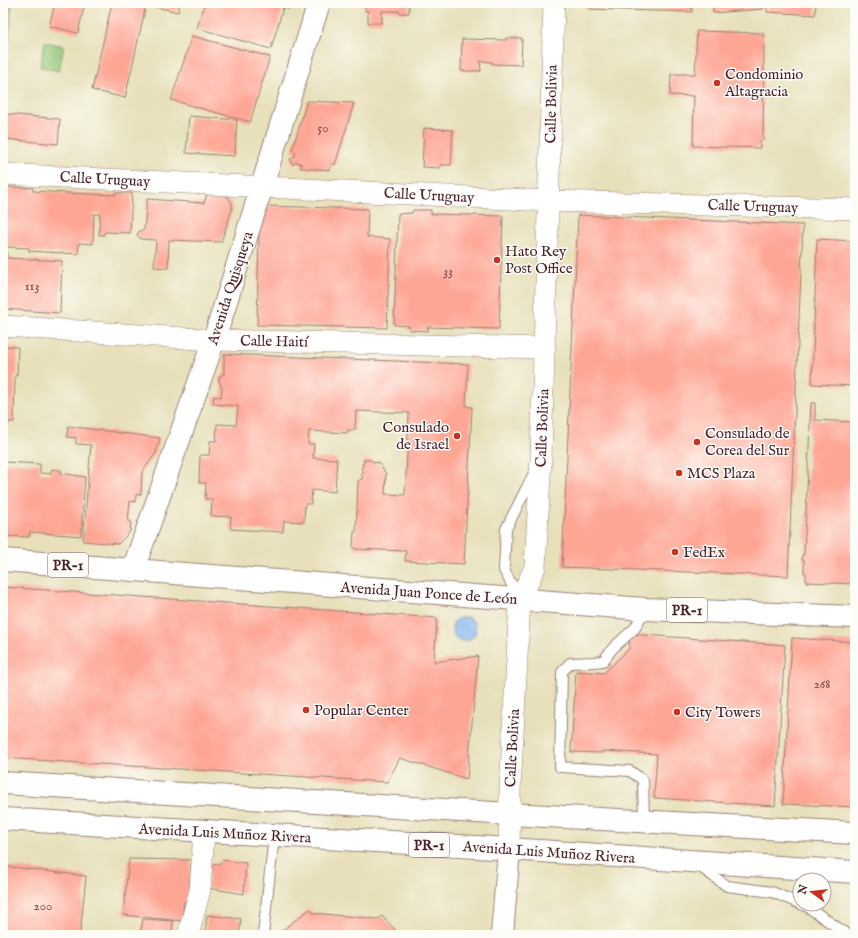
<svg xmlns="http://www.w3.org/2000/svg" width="858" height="938" viewBox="0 0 858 938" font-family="'IM FELL English',serif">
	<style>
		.green { fill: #96c878; stroke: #707452 }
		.water { fill: #7eb3ec; stroke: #64698c }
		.building { fill: #fea694 }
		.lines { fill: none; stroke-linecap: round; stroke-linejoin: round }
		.service-casing { stroke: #988072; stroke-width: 12 }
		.minor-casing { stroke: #988072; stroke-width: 22 }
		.tertiary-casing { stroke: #988072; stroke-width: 24 }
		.primary-casing { stroke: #988072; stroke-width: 24 }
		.service { stroke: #fff; stroke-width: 10 }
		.minor { stroke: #fff; stroke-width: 21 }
		.tertiary { stroke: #fff; stroke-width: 22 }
		.primary { stroke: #fff; stroke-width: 22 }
		.poi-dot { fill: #c8321e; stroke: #fdfcf7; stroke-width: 1.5 }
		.labels { text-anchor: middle; stroke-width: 3; stroke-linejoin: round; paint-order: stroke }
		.number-label { font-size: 13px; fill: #774145 }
		.shield { fill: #fdfcf7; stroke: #806168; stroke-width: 1 }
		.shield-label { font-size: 14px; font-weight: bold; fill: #4a1f2b }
		.poi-label { font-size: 15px; fill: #4a1f2b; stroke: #fdfcf7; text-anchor: start }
		.street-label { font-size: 15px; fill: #4a1f2b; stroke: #fdfcf7 }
	</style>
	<rect width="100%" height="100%" fill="#fdfcf7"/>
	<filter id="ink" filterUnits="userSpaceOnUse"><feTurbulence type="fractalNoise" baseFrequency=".025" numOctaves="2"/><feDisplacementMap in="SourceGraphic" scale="8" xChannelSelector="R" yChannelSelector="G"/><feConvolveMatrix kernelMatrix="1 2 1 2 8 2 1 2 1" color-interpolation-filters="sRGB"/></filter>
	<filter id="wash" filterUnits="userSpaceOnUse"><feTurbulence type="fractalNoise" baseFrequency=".012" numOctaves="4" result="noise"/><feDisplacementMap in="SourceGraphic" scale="16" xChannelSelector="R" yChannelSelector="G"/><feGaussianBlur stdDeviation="0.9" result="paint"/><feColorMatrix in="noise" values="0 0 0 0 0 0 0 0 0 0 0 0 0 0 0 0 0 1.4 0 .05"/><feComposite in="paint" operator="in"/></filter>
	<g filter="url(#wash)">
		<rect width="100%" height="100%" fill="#e7e0ba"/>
		<!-- green -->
		<path class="green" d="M3 3H12L8 47 3 46Z
			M45 42 64 46 59 71 40 67Z"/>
		<!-- water -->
		<path class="water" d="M452 629a12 12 0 1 1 24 0a12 12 0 1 1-24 0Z"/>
		<g id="blocks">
			<!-- building -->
			<path class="building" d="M55 3H85L78 33 49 26Z
				M112 3H180L178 12 146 5 125 98 92 90Z
				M205 3H290L289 9 283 8 271 49 197 28Z
				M346 3H409V13H399V11H382V23H368V11H365V5L346 4Z
				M588 3H692V12L588 9Z
				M713 3H762L763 9 713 13Z
				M767 3H816L815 15 767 12Z
				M697 31 763 33 764 51 763 141 760 140V148L693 146 694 96 670 95 671 74H695Z
				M192 36 270 57 250 122 171 100Z
				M506 38H522L521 65 492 64V62L480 61 481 71H461L462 39 506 40Z
				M307 101 354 103 335 165 332 163 330 170 301 168 302 164 296 162 293 165 290 159 294 157 296 152 292 150Z
				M7 114 60 119 58 144 5 139Z
				M189 116 237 120 235 156 186 153Z
				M424 128 453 130 451 165H440V168L422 167Z
				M7 187 33 188V191L68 193 115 195V193H132L130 233 105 232 104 235H99L100 214H94L93 244 79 243 78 254 29 251V248L7 247V258L62 261 60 313 3 309V188H7Z
				M207 194 224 195 228 197 232 203V210L221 242 169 240 168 268 154 267 156 240 141 239 137 235 139 231 144 230 147 199 204 203Z
				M267 206 368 209 367 237 390 239 387 328 257 325 259 233Z
				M413 210H431V214H433L503 216 499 329 428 327V331L409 330V326L394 325 398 214 412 213Z
				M578 215 803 225 788 576 562 567Z
				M817 239 855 241V386L812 384Z
				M3 346 18 347 17 375H15L14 422H9L3 438Z
				M224 354 468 364 466 406 472 407 464 564 405 561 406 551 355 549 353 546 354 532H356L358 481 363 478 361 474 364 472 361 468 363 467 362 464 365 462 363 460H371L373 462 379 463 386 474 385 494 405 495 409 413 356 411 355 430H348V433L309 431 308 444H314L313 458 337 459 335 492 312 490 311 504H305L304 522 284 521 283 532 230 529 231 517 211 516 212 499H205L206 483H199L200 455H209L210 441H216L217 424 236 425 238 406 213 404 214 396 221 397 222 388 219 381V377L224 374Z
				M811 403H815V420L855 422V584L806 582V573H804V560H802V555H804Z
				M68 426 160 438 156 453 142 472 141 494 136 495 135 502 130 501 128 521H131L130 532 118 544 83 541 91 445 76 444V438L67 437Z
				M3 462 40 464V473L51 474 52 469 61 470V473L85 477 81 536 30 532 29 537 3 536Z
				M3 587 437 618 434 662 478 656 467 779 400 758 387 782 3 758Z
				M630 634 785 645 775 806 654 798 657 754 602 751V753L571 752 576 671 604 673 629 649Z
				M792 638 855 642V807L783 804Z
				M129 859 191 860 189 901H184L182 921 123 915Z
				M222 860 246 863 244 894 208 888 210 863 219 864Z
				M3 866 86 876 80 935H3Z
				M310 909 313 913 378 919 382 916 400 935H276Z
				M207 915 241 919 239 935H205Z
				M143 919 173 921 172 935H140Z"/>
		</g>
	</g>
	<g filter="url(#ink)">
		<use href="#blocks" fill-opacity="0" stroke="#988072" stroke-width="1"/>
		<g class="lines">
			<defs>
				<path id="service" d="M520 600 504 570 506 529 535 471
					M644 821 643 780 630 771 560 767 562 672 570 663 594 662 603 661 613 648 635 628 645 609
					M699 866 727 886 772 892 808 907 848 935
					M263 935 274 836"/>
				<path id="minor" d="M3 174 549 201 855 209
					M3 326 214 340 545 348
					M509 849 510 791 520 600 535 567 541 458 554 3
					M188 935 200 890 204 832"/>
				<path id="tertiary" d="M133 570 214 340 319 3
					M502 935 509 849"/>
				<path id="primary" d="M3 560 645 609 855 617
					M3 783 510 814 855 833
					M3 819 509 849 855 872"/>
			</defs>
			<!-- service casing -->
			<use href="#service" class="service-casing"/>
			<!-- minor casing -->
			<use href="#minor" class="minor-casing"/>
			<!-- tertiary casing -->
			<use href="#tertiary" class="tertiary-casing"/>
			<!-- primary casing -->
			<use href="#primary" class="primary-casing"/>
			<!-- service -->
			<use href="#service" class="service"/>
			<!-- minor -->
			<use href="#minor" class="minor"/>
			<!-- tertiary -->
			<use href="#tertiary" class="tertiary"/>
			<!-- primary -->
			<use href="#primary" class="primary"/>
		</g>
	</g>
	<!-- markers -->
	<g class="poi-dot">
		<circle cx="717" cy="83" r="4"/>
		<circle cx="497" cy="260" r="4"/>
		<circle cx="457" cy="436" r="4"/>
		<circle cx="697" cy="442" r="4"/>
		<circle cx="679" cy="473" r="4"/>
		<circle cx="675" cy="552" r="4"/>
		<circle cx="306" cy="710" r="4"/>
		<circle cx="677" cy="712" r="4"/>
	</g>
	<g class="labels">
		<!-- number labels -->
		<g class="number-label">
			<text x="323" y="132">50</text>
			<text x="448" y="275">33</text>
			<text x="32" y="290">113</text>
			<text x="822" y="688">268</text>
			<text x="43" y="910">200</text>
		</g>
		<!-- shield labels -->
		<g class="shield">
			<rect x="48" y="553" width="40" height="24" rx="3"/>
			<rect x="667" y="598" width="40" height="24" rx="3"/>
			<rect x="409" y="833" width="40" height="24" rx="3"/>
		</g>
		<g class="shield-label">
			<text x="68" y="570">PR-1</text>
			<text x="687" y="615">PR-1</text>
			<text x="429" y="850">PR-1</text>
		</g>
		<!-- poi labels -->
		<g class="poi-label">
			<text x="725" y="79">Condominio<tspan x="725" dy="17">Altagracia</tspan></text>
			<text x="505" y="256">Hato Rey<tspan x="505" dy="17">Post Office</tspan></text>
			<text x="449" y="432" text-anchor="end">Consulado<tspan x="449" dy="17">de Israel</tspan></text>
			<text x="705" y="438">Consulado de<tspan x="705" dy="17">Corea del Sur</tspan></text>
			<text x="687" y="478">MCS Plaza</text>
			<text x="683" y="557">FedEx</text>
			<text x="314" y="715">Popular Center</text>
			<text x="685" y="717">City Towers</text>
		</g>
		<!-- street labels -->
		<g class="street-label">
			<text transform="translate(551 104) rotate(-89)" y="5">Calle Bolivia</text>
			<text transform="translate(105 179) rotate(3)" y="5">Calle Uruguay</text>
			<text transform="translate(429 195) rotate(3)" y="5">Calle Uruguay</text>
			<text transform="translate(753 206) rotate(2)" y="5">Calle Uruguay</text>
			<text transform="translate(230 288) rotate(-72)" y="5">Avenida Quisqueya</text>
			<text transform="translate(274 341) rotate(1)" y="5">Calle Haití</text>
			<text transform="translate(542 428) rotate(-88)" y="5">Calle Bolivia</text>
			<text transform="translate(429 593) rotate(4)" y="5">Avenida Juan Ponce de León</text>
			<text transform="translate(512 748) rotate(-87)" y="5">Calle Bolivia</text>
			<text transform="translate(225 833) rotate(3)" y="5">Avenida Luis Muñoz Rivera</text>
			<text transform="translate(549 852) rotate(4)" y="5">Avenida Luis Muñoz Rivera</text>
		</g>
	</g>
	<!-- margin -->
	<rect width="858" height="938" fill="none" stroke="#fdfcf7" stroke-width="16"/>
	<!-- north arrow -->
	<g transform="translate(812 892) rotate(285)"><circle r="19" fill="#fdfcf7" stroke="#b5a4a5"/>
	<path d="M0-3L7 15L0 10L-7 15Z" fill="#c8321e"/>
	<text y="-6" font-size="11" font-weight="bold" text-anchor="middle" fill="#4a1f2b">N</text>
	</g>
</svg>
